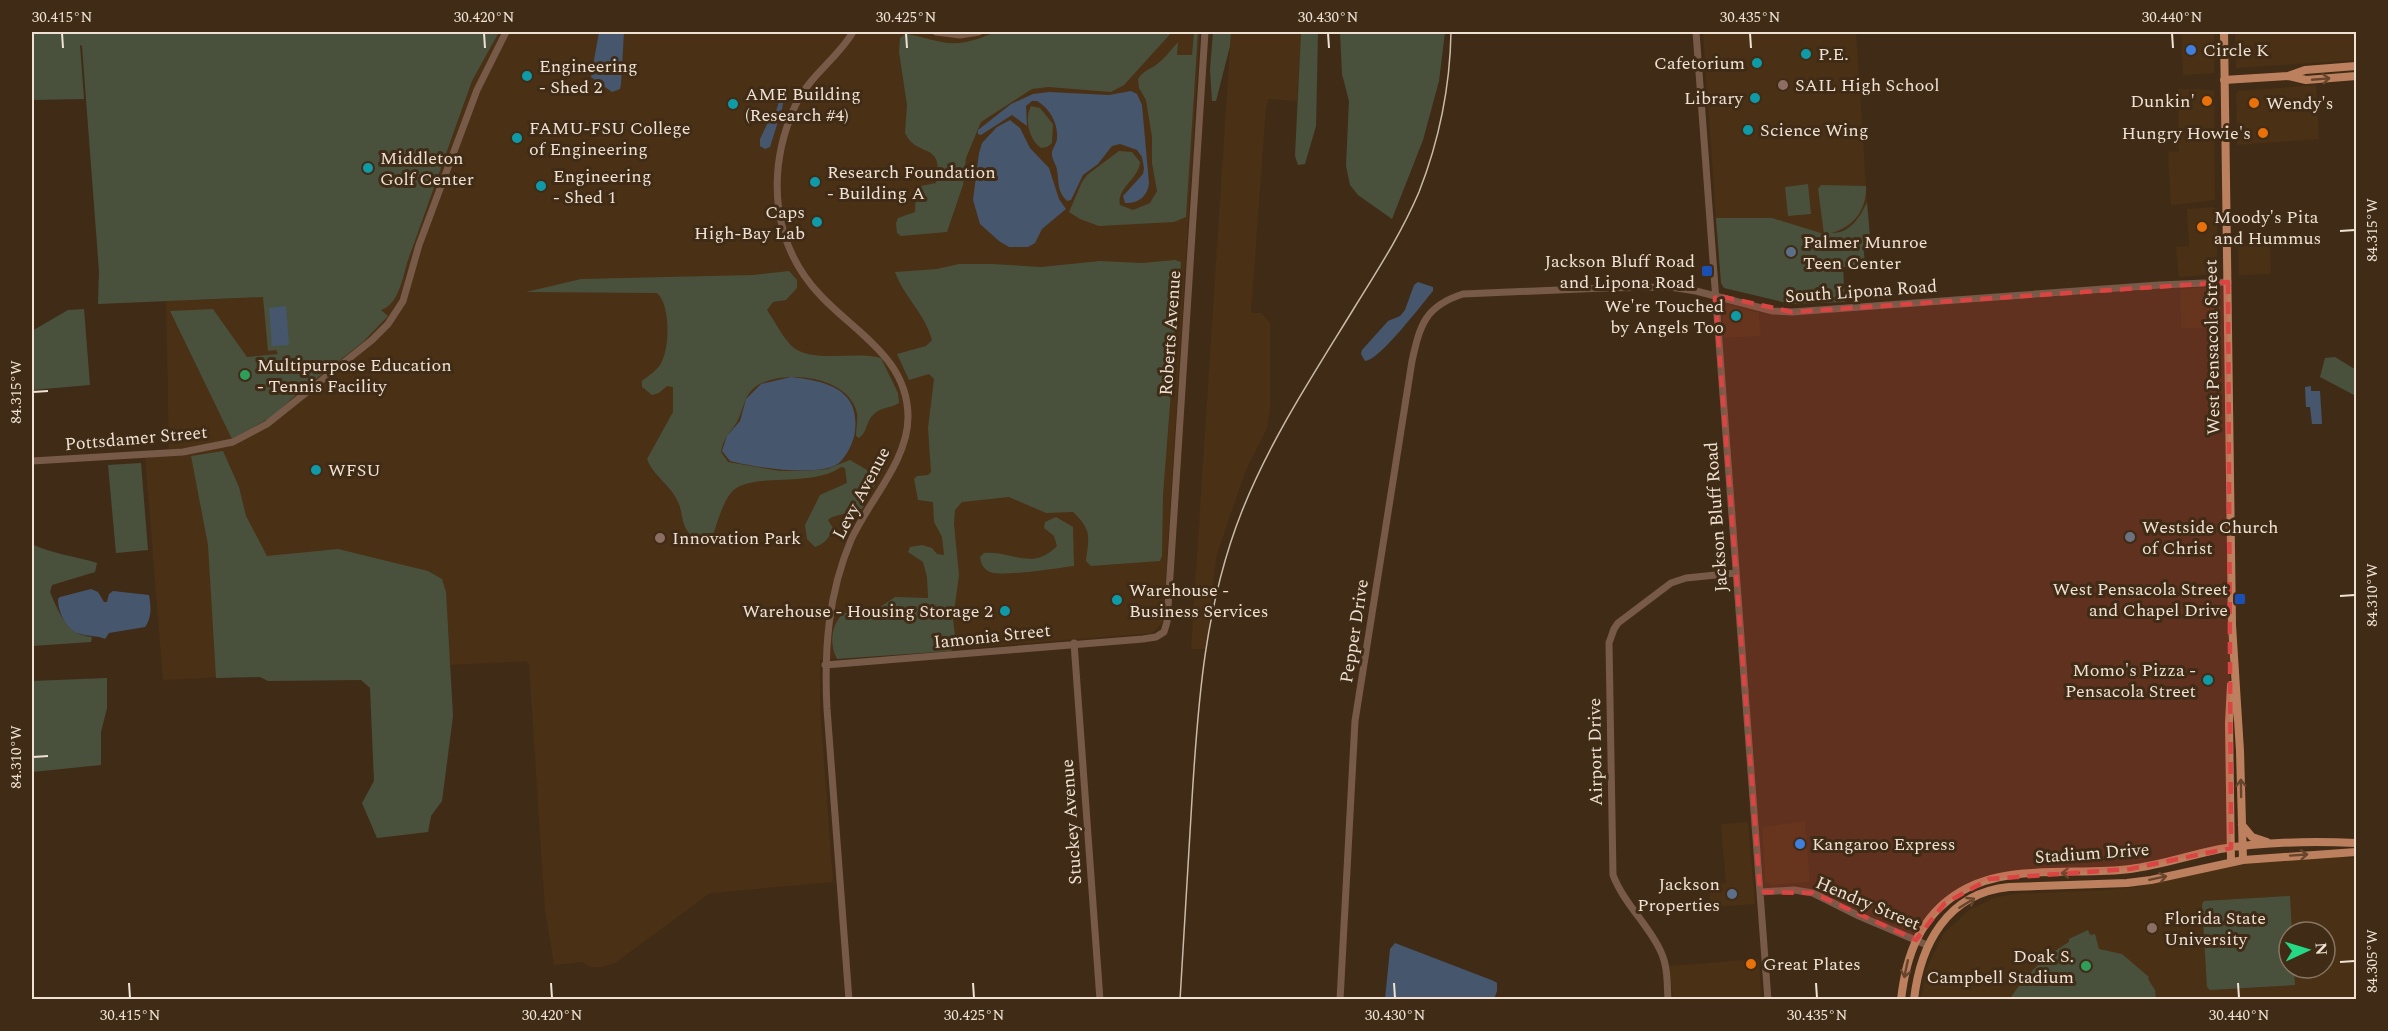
<svg xmlns="http://www.w3.org/2000/svg" width="2388" height="1031" viewBox="0 0 2388 1031" font-family="Spectral,serif">
	<style>
		.built { fill: #4a3014; fill-rule: evenodd }
		.green { fill: #49513d }
		.water { fill: #45566d }
		.lines { fill: none; stroke-linecap: round; stroke-linejoin: round }
		.minor { stroke: #785a49; stroke-width: 7 }
		.major { stroke: #bd805e; stroke-width: 8 }
		.rail { stroke: #c9baaa; stroke-width: 1.5 }
		.oneway { stroke: #66452c }
		.marked { fill: #da4442; fill-opacity: 0.2; stroke: #da4442; stroke-width: 4.5; stroke-dasharray: 12 8; stroke-linejoin: round }
		.ticks { fill: none; stroke: #efe2d4; stroke-width: 2 }
		.shop-dot { fill: #3f7fe0; stroke: #402c16; stroke-width: 2 }
		.culture-dot { fill: #0f9aa8; stroke: #402c16; stroke-width: 2 }
		.education-dot { fill: #8d6e63; stroke: #402c16; stroke-width: 2 }
		.food-dot { fill: #e8710a; stroke: #402c16; stroke-width: 2 }
		.service-dot { fill: #5c6f8a; stroke: #402c16; stroke-width: 2 }
		.transit-dot { fill: #1a4fb4; stroke: #402c16; stroke-width: 2 }
		.leisure-dot { fill: #2e9e5b; stroke: #402c16; stroke-width: 2 }
		.worship-dot { fill: #6b7280; stroke: #402c16; stroke-width: 2 }
		.labels { text-anchor: middle; stroke-width: 6; stroke-linejoin: round; paint-order: stroke }
		.poi-label { font-size: 18px; fill: #efe2d4; stroke: #402c16; text-anchor: start }
		.street-label { font-size: 18px; fill: #efe2d4; stroke: #402c16 }
		.neatline { fill: none; stroke: #efe2d4; stroke-width: 2 }
		.ticks-label { font-size: 15px; text-anchor: middle; fill: #efe2d4 }
	</style>
	<rect width="100%" height="100%" fill="#402c16"/>
	<!-- built -->
	<path class="built" d="M499 32H1200L1163 622 1152 633 820 660V709L833 882 710 893 615 963 602 967H591L582 962 554 965 545 909 529 664 526 661 163 680 145 455 169 453 166 301 317 295 450 143 472 81Z
		M1231 32H1301L1297 101 1269 99 1266 106 1251 313H1261L1270 323V407L1267 428 1245 472 1216 557 1207 649H1191Z
		M1703 32H1856L1867 202 1859 219 1849 228 1836 233 1820 234 1772 218H1716Z
		M2181 32H2214V73L2183 75Z
		M2235 32H2356V60L2236 68Z
		M2316 85 2319 139 2237 145 2236 94 2238 91Z
		M2178 89 2214 90 2215 200 2171 205 2168 152 2179 151Z
		M2213 207 2217 209V274L2179 277 2176 247 2189 246 2187 209Z
		M2270 243 2271 274 2239 275 2238 246Z
		M2213 287 2218 289V327L2181 329 2180 289Z
		M1729 305 1759 313 1761 336 1724 338 1722 309Z
		M1805 821 1810 882 1771 885 1765 881 1762 827Z
		M1748 822 1755 904 1710 907 1709 884 1726 883 1721 824Z
		M2340 857 2356 858V999L1921 1000 1926 970 1943 934 1969 910 1994 898 2013 894 2106 890 2137 887 2253 862ZM2289 932H2325V968H2289Z
		M1759 959 1761 999H1673L1669 966Z"/>
	<!-- green -->
	<path class="green" d="M32 32H499L472 81 407 263C403 278 398 305 381 310L388 316 363 342 298 393 273 416 232 439 170 311 213 309 247 357 278 354 276 350 268 351 263 297 98 304 99 271 82 46 80 45 84 99 32 100Z
		M996 32H1133L1136 33 1172 32 1124 85 1111 92 1048 87 1032 89 981 122 966 158 963 185 947 232 901 236 897 233 896 223 898 218 915 212 916 192 921 186 936 183C945 140 917 159 905 133L907 105 899 52 900 38 905 34C918 35 929 40 942 42 962 46 978 39 996 32Z
		M1194 32H1198L1186 217 1174 222 1099 226 1080 219 1069 212 1082 182 1087 175 1119 151 1132 152 1140 162C1139 179 1116 188 1120 205L1133 210 1150 203 1157 191 1152 163V137L1146 100 1139 88 1138 79C1143 72 1147 70 1153 67 1162 62 1171 50 1178 42L1177 55H1192Z
		M1213 32H1231L1230 46 1216 101H1212L1210 70Z
		M1301 32H1318L1316 126 1305 164 1298 165 1295 156Z
		M1340 32H1445L1439 81 1423 140 1392 219 1358 195 1350 185 1346 166 1349 101 1342 74Z
		M1031 106 1040 108 1053 124 1052 143 1047 147 1041 148C1029 140 1024 119 1031 106Z
		M1808 184 1811 214 1788 216 1785 187Z
		M1821 185 1866 186C1867 210 1853 227 1831 233 1850 234 1860 217 1867 202L1870 237 1863 238 1865 267H1843L1845 302 1791 304 1724 288 1721 283 1716 218H1772L1824 234 1818 189Z
		M1175 260 1181 262 1180 276 1163 495 1162 556 1160 561 1091 566 1086 561C1089 536 1092 530 1073 512L1046 513 1009 497 962 502 955 510 954 524 959 575 953 619 956 645 951 651 837 659C829 644 831 626 843 613L867 611 880 607 895 597 928 598 927 577 923 562 908 552 910 547 922 545 932 548 937 554 944 555 942 537 934 522 933 502 918 500 914 479 917 476 928 475 931 472 928 428 934 379 929 374 909 380 897 354 926 346 932 340C924 312 904 297 895 272L937 269 959 264H992L1041 267 1100 261 1142 263Z
		M789 271 797 280V288L786 300 773 302 767 310C775 321 783 339 794 348 814 363 855 351 881 358L898 393 899 403C890 409 881 406 872 416 866 423 867 432 859 438L856 436C856 429 858 420 857 413 849 377 790 370 762 383 744 391 745 406 738 420 731 433 724 436 721 452L728 462 780 471H807L827 469 850 460 879 477 862 509 832 517 828 520 833 528C829 538 826 543 815 547L807 539 805 525 820 495 847 483 845 468 841 467C812 489 748 470 730 494 721 506 715 531 709 546 702 543 694 539 689 533 681 524 683 512 678 502 671 485 653 476 647 459L673 412V387L667 386 659 393 652 395 642 387V381C648 376 656 371 660 365 670 350 671 305 657 293L526 292 581 279 753 275Z
		M84 309 90 385 32 390V331L68 310Z
		M2335 357 2353 368 2356 367V394L2354 395 2320 377 2325 358Z
		M223 451 239 487 246 516 267 556 338 549 428 571 442 579 446 592 453 716 442 801 431 816 428 832 377 838 362 803 374 781 370 688 361 680 268 681 260 677 216 678 208 545 191 456Z
		M141 463 148 550 116 553 108 465Z
		M1056 517 1073 527 1074 566C1056 568 1005 577 990 572 983 569 981 563 980 557L984 553C1012 550 1031 572 1057 546L1054 536 1044 528 1045 522Z
		M32 544C52 554 75 556 97 563L95 572 52 585 50 592C59 613 67 635 92 637L91 642 32 646Z
		M107 678V708L101 732V765L32 772V681Z
		M2290 896 2292 932H2289V968H2294L2295 985 2210 990 2207 987 2202 904 2204 901Z
		M2088 930 2090 935 2095 934 2099 949 2122 954 2149 977 2148 979 2155 990 2156 999H2010C2025 975 2045 956 2069 942V939Z"/>
	<!-- water -->
	<path class="water" d="M599 32H624L621 84 620 89 612 92 591 77Z
		M1131 91 1137 94 1142 105 1149 183C1148 196 1138 204 1125 203L1123 196 1143 174 1144 168 1142 157 1137 150 1120 144 1112 146 1098 164 1083 175 1071 200 1067 201C1057 192 1059 182 1057 170 1056 164 1051 158 1052 152 1053 147 1057 143 1057 138 1058 123 1050 109 1037 101H1032L1026 106 1027 126 1012 115 981 135 978 134V130L1011 104 1033 94 1049 92 1109 95Z
		M779 102 783 103 782 109 770 147 765 149 760 146V139L771 116 775 114Z
		M1010 120 1020 128 1030 148 1049 168 1059 199 1066 209 1042 229 1035 243 1028 247H1009L999 241 980 224 973 200 979 153 982 143 997 127Z
		M1418 282 1433 287V291C1422 304 1379 361 1365 361L1361 354 1362 350 1388 321 1400 316 1405 310 1414 285Z
		M286 306 289 345 272 346 269 308Z
		M791 377C825 381 860 388 855 431 854 441 847 456 839 463 820 478 753 467 730 461L722 451 727 436 740 421 746 399 761 384Z
		M2311 386V391H2320L2322 424H2312L2310 407H2306L2305 387Z
		M91 589 98 592 104 602H107L109 594 113 591 149 595C151 606 152 618 145 627L109 633 105 639C97 635 90 637 81 634 67 631 58 613 58 599L60 597Z
		M1395 943 1494 981 1497 983V991L1494 999H1385L1390 949Z"/>
	<g class="lines">
		<!-- minor -->
		<path class="minor" d="M936 32 960 35 979 32
			M1696 32 1768 1000
			M32 461 183 452 233 442 267 424 372 340 388 324 403 301 419 245 477 90 506 32
			M1074 643 1100 1000
			M825 665 1143 639 1156 637 1164 632 1167 622 1205 32
			M1760 892 1794 890 1813 893 1859 916 1927 945
			M849 1000 827 709C824 650 828 594 851 540 869 500 908 461 908 417 908 359 857 334 821 296 771 244 766 171 795 106 809 76 837 59 853 32
			M1340 1000 1355 721 1412 361C1420 325 1425 306 1463 294L1604 288 1670 287 1696 291 1773 311 1792 312 2159 285 2228 282
			M1668 1000C1667 984 1668 967 1661 952 1649 925 1624 904 1613 875L1609 643 1614 629 1618 623 1671 583 1686 578 1736 573"/>
		<!-- major -->
		<path class="major" d="M2224 32 2232 625 2240 751 2243 860
			M2289 76 2306 80 2356 76
			M2224 80 2288 76 2305 70 2356 66
			M2231 685 2229 723 2231 861
			M2242 825 2252 837 2267 842
			M1901 1000C1906 955 1920 916 1960 892 2008 863 2077 876 2130 869 2161 865 2190 855 2220 849 2264 842 2312 841 2356 843
			M1914 1000C1920 945 1947 893 2009 887L2127 883 2151 880 2243 860 2356 852"/>
		<!-- rail -->
		<path class="rail" d="M1180 1000C1184 933 1188 866 1192 799 1198 701 1205 604 1242 511 1271 438 1315 372 1356 305 1379 268 1402 232 1419 192 1439 141 1450 87 1451 32"/>
	</g>
	<!-- one-way arrows -->
	<defs><path id="oneway-shaft" d="M-6 0H5M1.5-3L5.5 0L1.5 3" fill="none" stroke-width="1.6" stroke-linecap="round" stroke-linejoin="round" transform="scale(1.5)"/></defs>
	<g class="oneway">
		<use href="#oneway-shaft" transform="translate(2321 79) rotate(-5)"/>
		<use href="#oneway-shaft" transform="translate(2241 788) rotate(-91)"/>
		<use href="#oneway-shaft" transform="translate(2299 855) rotate(-4)"/>
		<use href="#oneway-shaft" transform="translate(2070 873) rotate(178)"/>
		<use href="#oneway-shaft" transform="translate(2158 878) rotate(-12)"/>
		<use href="#oneway-shaft" transform="translate(1967 903) rotate(-32)"/>
		<use href="#oneway-shaft" transform="translate(1906 969) rotate(102)"/>
	</g>
	<!-- marked area -->
	<path class="marked" d="M2228 282 2231 848 2130 869 1989 879 1944 904 1916 940 1813 893 1760 892 1715 295 1792 312Z"/>
	<!-- ticks -->
	<path class="ticks" d="M62 33 63 48M484 33 485 48M906 33 907 48M1328 33 1329 48M1750 33 1751 48M2172 33 2173 48M2340 231 2355 230M33 392 48 391M2340 596 2355 595M33 757 48 756M2340 962 2355 961M129 983 130 998M551 983 552 998M973 983 974 998M1394 983 1395 998M1816 983 1817 998M2238 983 2239 998"/>
	<!-- markers -->
	<g class="shop-dot">
		<circle cx="2191" cy="50" r="6"/>
		<circle cx="1800" cy="844" r="6"/>
	</g>
	<g class="culture-dot">
		<circle cx="1806" cy="54" r="6"/>
		<circle cx="1757" cy="63" r="6"/>
		<circle cx="527" cy="76" r="6"/>
		<circle cx="1755" cy="98" r="6"/>
		<circle cx="733" cy="104" r="6"/>
		<circle cx="1748" cy="130" r="6"/>
		<circle cx="517" cy="138" r="6"/>
		<circle cx="368" cy="168" r="6"/>
		<circle cx="815" cy="182" r="6"/>
		<circle cx="541" cy="186" r="6"/>
		<circle cx="817" cy="222" r="6"/>
		<circle cx="1736" cy="316" r="6"/>
		<circle cx="316" cy="470" r="6"/>
		<circle cx="1117" cy="600" r="6"/>
		<circle cx="1005" cy="611" r="6"/>
		<circle cx="2208" cy="680" r="6"/>
	</g>
	<g class="education-dot">
		<circle cx="1783" cy="85" r="6"/>
		<circle cx="660" cy="538" r="6"/>
		<circle cx="2152" cy="928" r="6"/>
	</g>
	<g class="food-dot">
		<circle cx="2207" cy="101" r="6"/>
		<circle cx="2254" cy="103" r="6"/>
		<circle cx="2263" cy="133" r="6"/>
		<circle cx="2202" cy="227" r="6"/>
		<circle cx="1751" cy="964" r="6"/>
	</g>
	<g class="service-dot">
		<circle cx="1791" cy="252" r="6"/>
		<circle cx="1732" cy="894" r="6"/>
	</g>
	<g class="transit-dot">
		<rect x="1701" y="265" width="12" height="12" rx="3"/>
		<rect x="2234" y="593" width="12" height="12" rx="3"/>
	</g>
	<g class="leisure-dot">
		<circle cx="245" cy="375" r="6"/>
		<circle cx="2086" cy="966" r="6"/>
	</g>
	<circle class="worship-dot" cx="2130" cy="537" r="6"/>
	<g class="labels">
		<!-- poi labels -->
		<g class="poi-label">
			<text x="2203" y="56">Circle K</text>
			<text x="1818" y="60">P.E.</text>
			<text x="1745" y="69" text-anchor="end">Cafetorium</text>
			<text x="539" y="72">Engineering<tspan x="539" dy="21">- Shed 2</tspan></text>
			<text x="1795" y="91">SAIL High School</text>
			<text x="745" y="100">AME Building<tspan x="745" dy="21">(Research #4)</tspan></text>
			<text x="1743" y="104" text-anchor="end">Library</text>
			<text x="2195" y="107" text-anchor="end">Dunkin'</text>
			<text x="2266" y="109">Wendy's</text>
			<text x="529" y="134">FAMU-FSU College<tspan x="529" dy="21">of Engineering</tspan></text>
			<text x="1760" y="136">Science Wing</text>
			<text x="2251" y="139" text-anchor="end">Hungry Howie's</text>
			<text x="380" y="164">Middleton<tspan x="380" dy="21">Golf Center</tspan></text>
			<text x="827" y="178">Research Foundation<tspan x="827" dy="21">- Building A</tspan></text>
			<text x="553" y="182">Engineering<tspan x="553" dy="21">- Shed 1</tspan></text>
			<text x="805" y="218" text-anchor="end">Caps<tspan x="805" dy="21">High-Bay Lab</tspan></text>
			<text x="2214" y="223">Moody's Pita<tspan x="2214" dy="21">and Hummus</tspan></text>
			<text x="1803" y="248">Palmer Munroe<tspan x="1803" dy="21">Teen Center</tspan></text>
			<text x="1695" y="267" text-anchor="end">Jackson Bluff Road<tspan x="1695" dy="21">and Lipona Road</tspan></text>
			<text x="1724" y="312" text-anchor="end">We're Touched<tspan x="1724" dy="21">by Angels Too</tspan></text>
			<text x="257" y="371">Multipurpose Education<tspan x="257" dy="21">- Tennis Facility</tspan></text>
			<text x="328" y="476">WFSU</text>
			<text x="2142" y="533">Westside Church<tspan x="2142" dy="21">of Christ</tspan></text>
			<text x="672" y="544">Innovation Park</text>
			<text x="2228" y="595" text-anchor="end">West Pensacola Street<tspan x="2228" dy="21">and Chapel Drive</tspan></text>
			<text x="1129" y="596">Warehouse -<tspan x="1129" dy="21">Business Services</tspan></text>
			<text x="993" y="617" text-anchor="end">Warehouse - Housing Storage 2</text>
			<text x="2196" y="676" text-anchor="end">Momo's Pizza -<tspan x="2196" dy="21">Pensacola Street</tspan></text>
			<text x="1812" y="850">Kangaroo Express</text>
			<text x="1720" y="890" text-anchor="end">Jackson<tspan x="1720" dy="21">Properties</tspan></text>
			<text x="2164" y="924">Florida State<tspan x="2164" dy="21">University</tspan></text>
			<text x="2074" y="962" text-anchor="end">Doak S.<tspan x="2074" dy="21">Campbell Stadium</tspan></text>
			<text x="1763" y="970">Great Plates</text>
		</g>
		<!-- street labels -->
		<g class="street-label">
			<text transform="translate(1861 291) rotate(-4)" y="6">South Lipona Road</text>
			<text transform="translate(1170 333) rotate(-86)" y="6">Roberts Avenue</text>
			<text transform="translate(2212 347) rotate(-91)" y="6">West Pensacola Street</text>
			<text transform="translate(136 438) rotate(-5)" y="6">Pottsdamer Street</text>
			<text transform="translate(861 493) rotate(-62)" y="6">Levy Avenue</text>
			<text transform="translate(1716 517) rotate(-94)" y="6">Jackson Bluff Road</text>
			<text transform="translate(1354 631) rotate(-81)" y="6">Pepper Drive</text>
			<text transform="translate(992 636) rotate(-6)" y="6">Iamonia Street</text>
			<text transform="translate(1595 752) rotate(-91)" y="6">Airport Drive</text>
			<text transform="translate(1071 822) rotate(-94)" y="6">Stuckey Avenue</text>
			<text transform="translate(2092 853) rotate(-4)" y="6">Stadium Drive</text>
			<text transform="translate(1868 903) rotate(23)" y="6">Hendry Street</text>
		</g>
	</g>
	<!-- border -->
	<rect width="2388" height="1031" fill="none" stroke="#402c16" stroke-width="66"/>
	<!-- north arrow -->
	<g transform="translate(2307 950) rotate(86)"><circle r="28" fill="#402c16" stroke="#867562" stroke-width="1.5"/>
	<path d="M0-4.5L10 22L0 15L-10 22Z" fill="#24d886"/>
	<text y="-9" font-size="16" font-weight="bold" text-anchor="middle" fill="#efe2d4">N</text>
	</g>
	<rect x="33" y="33" width="2322" height="965" class="neatline"/>
	<g class="ticks-label">
		<text x="62" y="22">30.415°N</text>
		<text x="484" y="22">30.420°N</text>
		<text x="906" y="22">30.425°N</text>
		<text x="1328" y="22">30.430°N</text>
		<text x="1750" y="22">30.435°N</text>
		<text x="2172" y="22">30.440°N</text>
		<text transform="translate(2372 230) rotate(-90)" y="5">84.315°W</text>
		<text transform="translate(16 392) rotate(-90)" y="5">84.315°W</text>
		<text transform="translate(2372 595) rotate(-90)" y="5">84.310°W</text>
		<text transform="translate(16 757) rotate(-90)" y="5">84.310°W</text>
		<text transform="translate(2372 961) rotate(-90)" y="5">84.305°W</text>
		<text x="130" y="1020">30.415°N</text>
		<text x="552" y="1020">30.420°N</text>
		<text x="974" y="1020">30.425°N</text>
		<text x="1395" y="1020">30.430°N</text>
		<text x="1817" y="1020">30.435°N</text>
		<text x="2239" y="1020">30.440°N</text>
	</g>
</svg>
